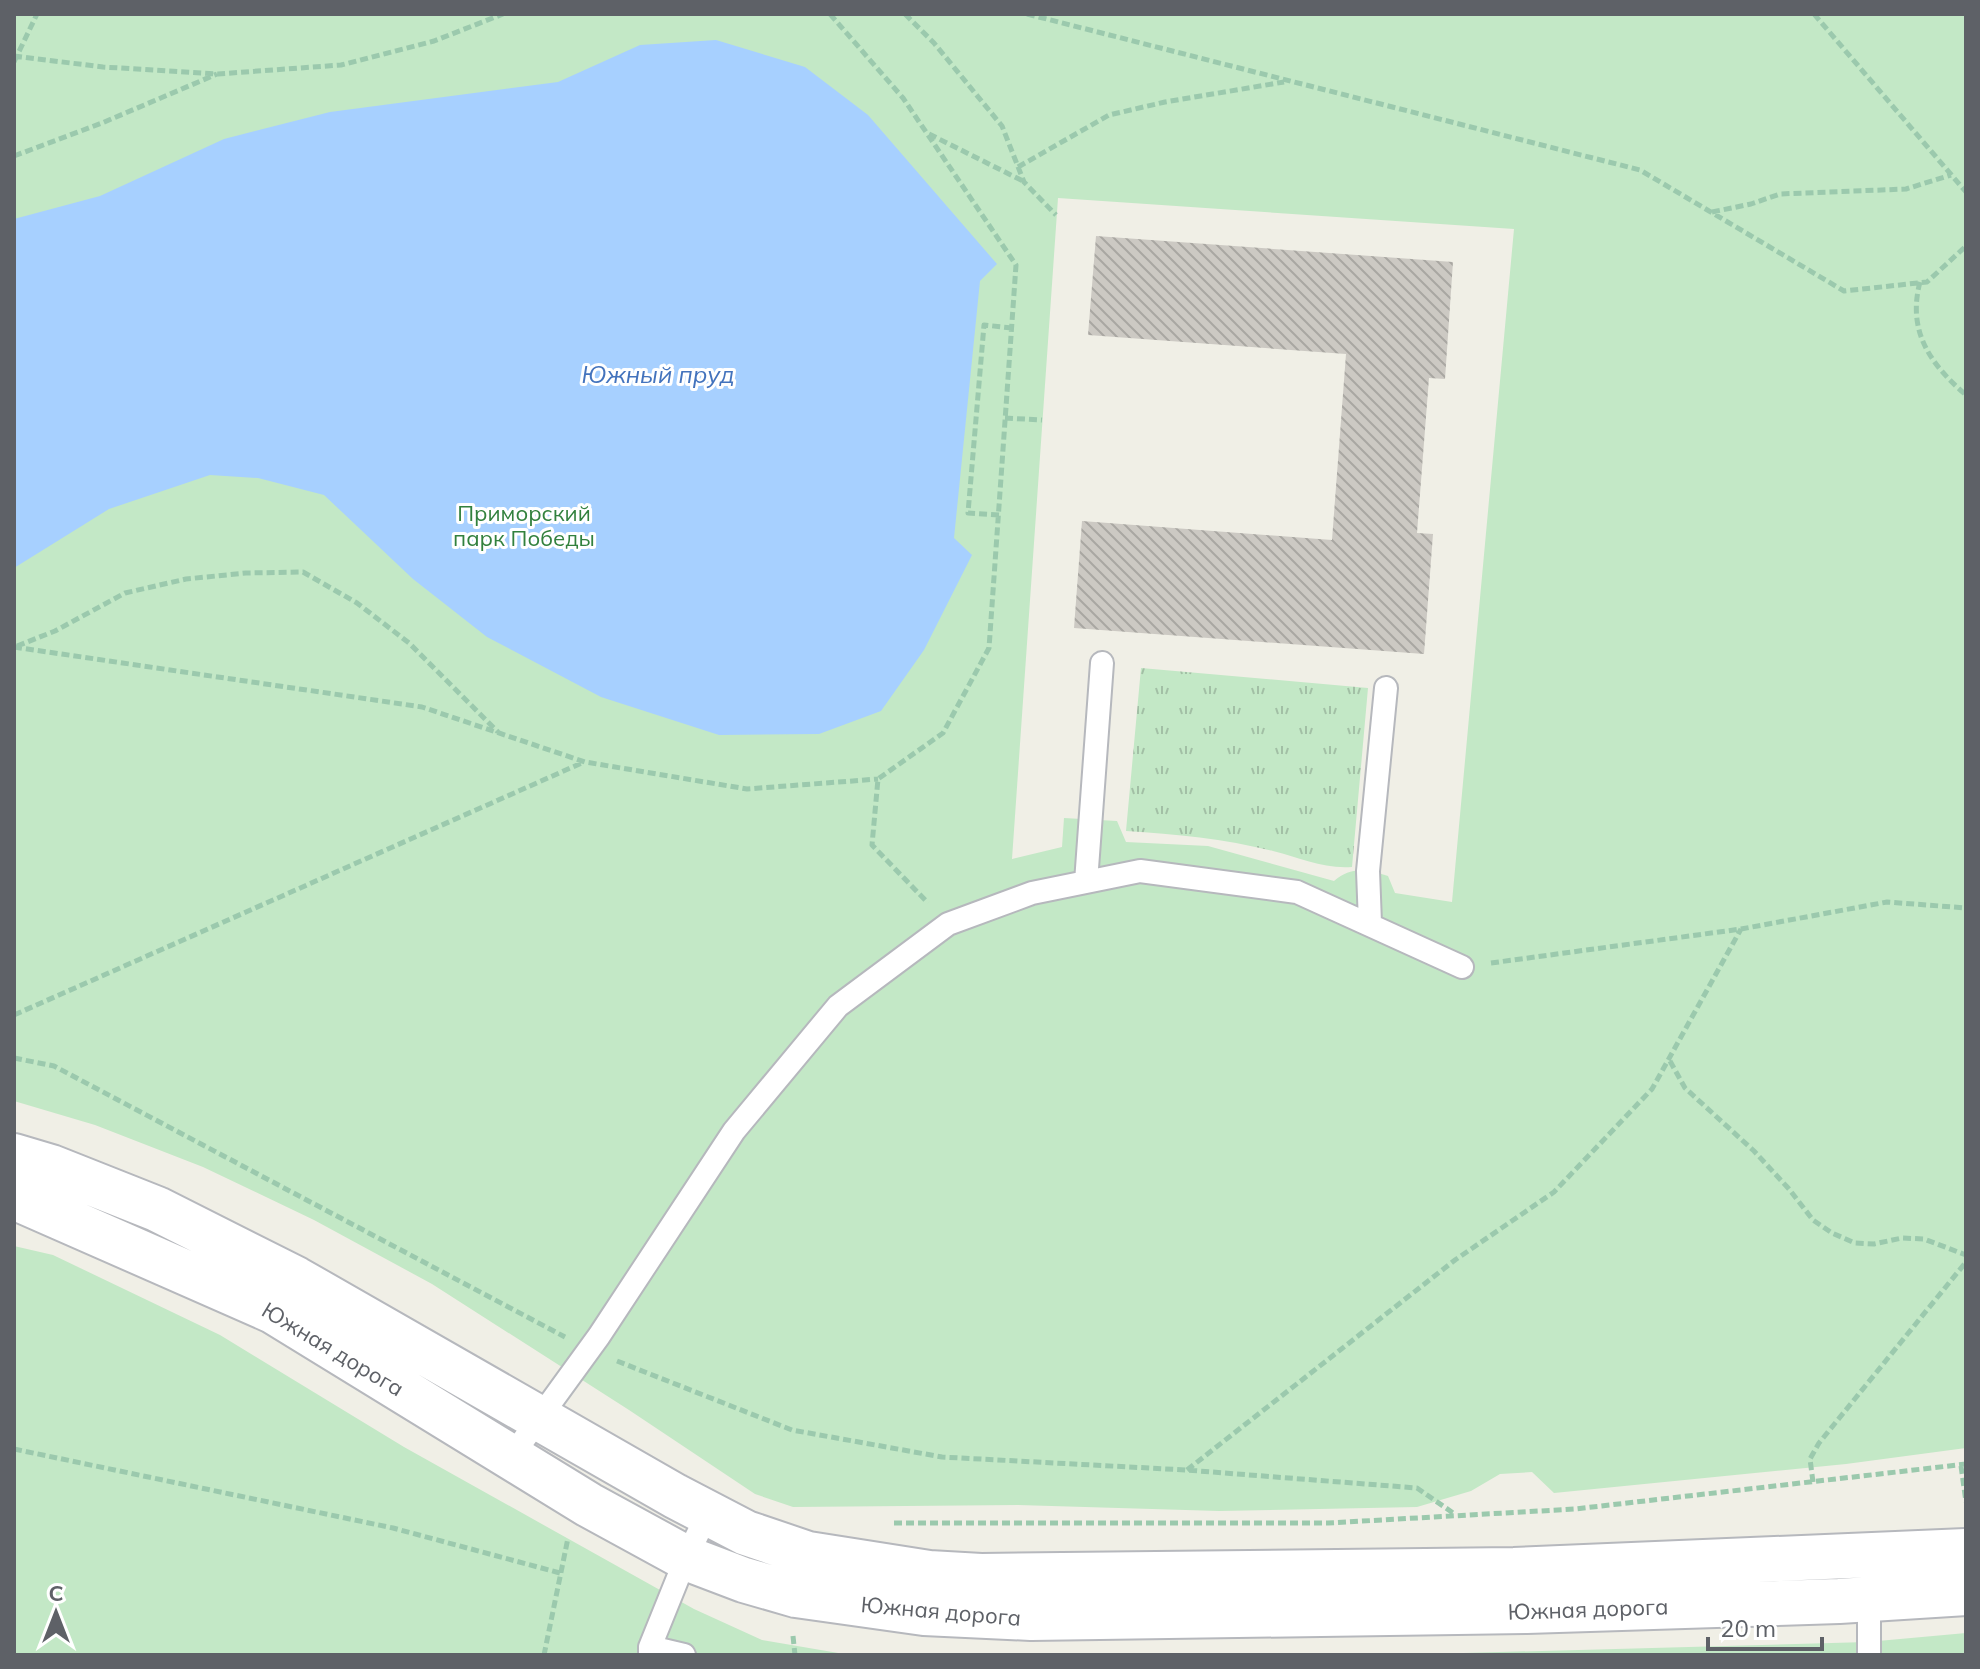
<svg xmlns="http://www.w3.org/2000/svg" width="1980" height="1669" viewBox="0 0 1980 1669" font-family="Mulish,sans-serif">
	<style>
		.grass { fill: url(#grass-tufts) }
		.green { fill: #c3e8c6; fill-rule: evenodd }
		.water { fill: #a7d0ff }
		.building { fill: url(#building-back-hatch) }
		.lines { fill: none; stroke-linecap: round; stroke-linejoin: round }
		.service-casing { stroke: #b6b8bd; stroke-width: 26 }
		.minor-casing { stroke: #b6b8bd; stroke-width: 48 }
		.path { stroke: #9bc9ad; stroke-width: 5; stroke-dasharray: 8 4; stroke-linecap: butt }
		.service { stroke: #fff; stroke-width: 22 }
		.minor { stroke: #fff; stroke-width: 44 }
		.labels { text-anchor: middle; stroke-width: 6; stroke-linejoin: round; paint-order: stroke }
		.park-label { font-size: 22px; fill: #32813e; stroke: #fff }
		.street-label { font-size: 22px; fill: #5e6167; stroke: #fff }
		.water-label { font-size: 24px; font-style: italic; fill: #4373bd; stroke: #fff }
	</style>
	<defs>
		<pattern id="grass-tufts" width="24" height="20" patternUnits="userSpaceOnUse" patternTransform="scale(2)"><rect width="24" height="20" fill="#c3e8c6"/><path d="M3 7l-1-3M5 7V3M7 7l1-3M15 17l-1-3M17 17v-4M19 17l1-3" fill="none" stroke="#a2bfa5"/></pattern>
		<pattern id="building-back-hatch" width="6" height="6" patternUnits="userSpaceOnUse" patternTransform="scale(2)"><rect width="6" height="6" fill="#ccc9c3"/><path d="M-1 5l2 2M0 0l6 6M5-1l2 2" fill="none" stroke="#a9a7a2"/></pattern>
	</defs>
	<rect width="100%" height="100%" fill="#f0efe6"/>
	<!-- grass -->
	<path class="grass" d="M1141 668 1368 688 1352 867C1323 869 1301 858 1273 851 1225 839 1176 834 1126 831Z"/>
	<!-- green -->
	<path class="green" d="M14 14H1966V1448L1846 1464 1554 1493 1532 1472 1500 1474 1471 1491 1417 1507 1219 1511 1018 1505 793 1507 755 1494 629 1410 432 1284 314 1220 203 1167 95 1125 14 1101ZM1058 198 1514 229 1452 902 1395 893 1388 876C1366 870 1352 866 1334 881L1208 846 1126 842 1117 821 1064 818 1062 847 1012 859Z
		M14 1246 53 1255 220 1335 404 1447 694 1609 762 1640 850 1655H14Z
		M1966 1633V1655H1392L1867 1642Z"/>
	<!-- water -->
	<path class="water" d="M716 40 805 67 868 115 997 264 980 281 954 538 972 555 924 650 881 711 819 734 719 735 601 697 487 637 413 579 324 495 258 478 210 475 109 509 14 568V219L100 196 224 139 330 112 558 82 640 45Z"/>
	<!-- building -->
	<path class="building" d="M1096 236 1453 262 1445 379 1429 378 1417 533 1433 534 1424 654 1074 628 1082 521 1332 540 1346 354 1088 335Z"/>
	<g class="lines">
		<defs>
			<path id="service" d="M1086 882 1102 663
				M1370 923 1368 871 1386 688
				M511 1457 599 1336 734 1131 838 1006 948 924 1032 893 1140 871 1297 892 1462 967
				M650 1647 684 1655
				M650 1655V1647L686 1558 708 1513
				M1869 1655V1592"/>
			<path id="minor" d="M14 1156 51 1167 157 1209 296 1279 675 1496 746 1533 808 1554 929 1573 981 1576 1514 1570 1966 1551
				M14 1197 273 1311 589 1505 686 1558 744 1580 796 1595 924 1613 1031 1618 1527 1611 1839 1601 1966 1593"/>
		</defs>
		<!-- service casing -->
		<use href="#service" class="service-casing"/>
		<!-- minor casing -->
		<use href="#minor" class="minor-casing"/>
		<!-- path -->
		<path class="path" d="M830 14 903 98 1016 265 989 648 943 733 878 779 872 845 928 903
			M905 14 934 43 1002 126 1024 182 1056 215
			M1027 14 1640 170 1844 291 1927 282 1966 246
			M1814 14 1966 192
			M14 56 103 67 218 74 341 65 434 41 503 14
			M14 62 37 14
			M929 134 1023 181
			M14 156 102 123 217 74
			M1018 167 1109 115 1165 102 1284 82
			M1712 212 1751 204 1780 194 1906 189 1951 175
			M1920 282C1907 331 1930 364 1966 395
			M1005 418 1042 420
			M999 515 968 513 984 325 1012 328
			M17 646 55 631 125 593 186 579 246 573 303 572 357 603 409 643 498 732
			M14 647 422 707 585 762 747 789 878 779
			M1491 963 1741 929 1887 902 1966 908
			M14 1015 584 762
			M14 1058 54 1066 565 1337
			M1670 1061 1685 1088 1754 1151 1789 1189 1813 1220 1832 1233 1855 1243 1874 1244 1902 1238 1924 1239 1966 1255
			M617 1361 792 1430 942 1457 1186 1470 1417 1488 1456 1515
			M14 1449 393 1528 560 1573
			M1961 1466 1966 1502
			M1187 1470 1455 1260 1554 1192 1652 1089 1741 929
			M1813 1482 1810 1459 1819 1443 1966 1262
			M894 1523H1328L1575 1509 1966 1464
			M793 1636 795 1655
			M544 1655 568 1538"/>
		<!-- service -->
		<use href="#service" class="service"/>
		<!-- minor -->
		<use href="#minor" class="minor"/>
	</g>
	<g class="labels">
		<!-- park labels -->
		<g class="park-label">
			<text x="524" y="521">Приморский<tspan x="524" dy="25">парк Победы</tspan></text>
		</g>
		<!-- street labels -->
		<g class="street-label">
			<text transform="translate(333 1349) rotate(31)" y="8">Южная дорога</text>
			<text transform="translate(1588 1609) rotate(-2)" y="8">Южная дорога</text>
			<text transform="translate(941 1611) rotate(5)" y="8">Южная дорога</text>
		</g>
		<!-- water labels -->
		<g class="water-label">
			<text x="658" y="383">Южный пруд</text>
		</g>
	</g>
	<!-- border -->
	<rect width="1980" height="1669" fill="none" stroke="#5e6167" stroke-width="32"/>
	<!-- north arrow -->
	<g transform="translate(56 1613)" stroke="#ffffff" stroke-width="6" paint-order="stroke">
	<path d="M0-6L14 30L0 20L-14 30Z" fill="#5e6167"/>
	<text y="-12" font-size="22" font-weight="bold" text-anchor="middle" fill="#5e6167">С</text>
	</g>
	<!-- scale -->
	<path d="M1708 1637v12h114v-12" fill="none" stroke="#5e6167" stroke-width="4"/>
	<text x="1720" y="1637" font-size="24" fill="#5e6167" stroke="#ffffff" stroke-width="6" paint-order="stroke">20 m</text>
</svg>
